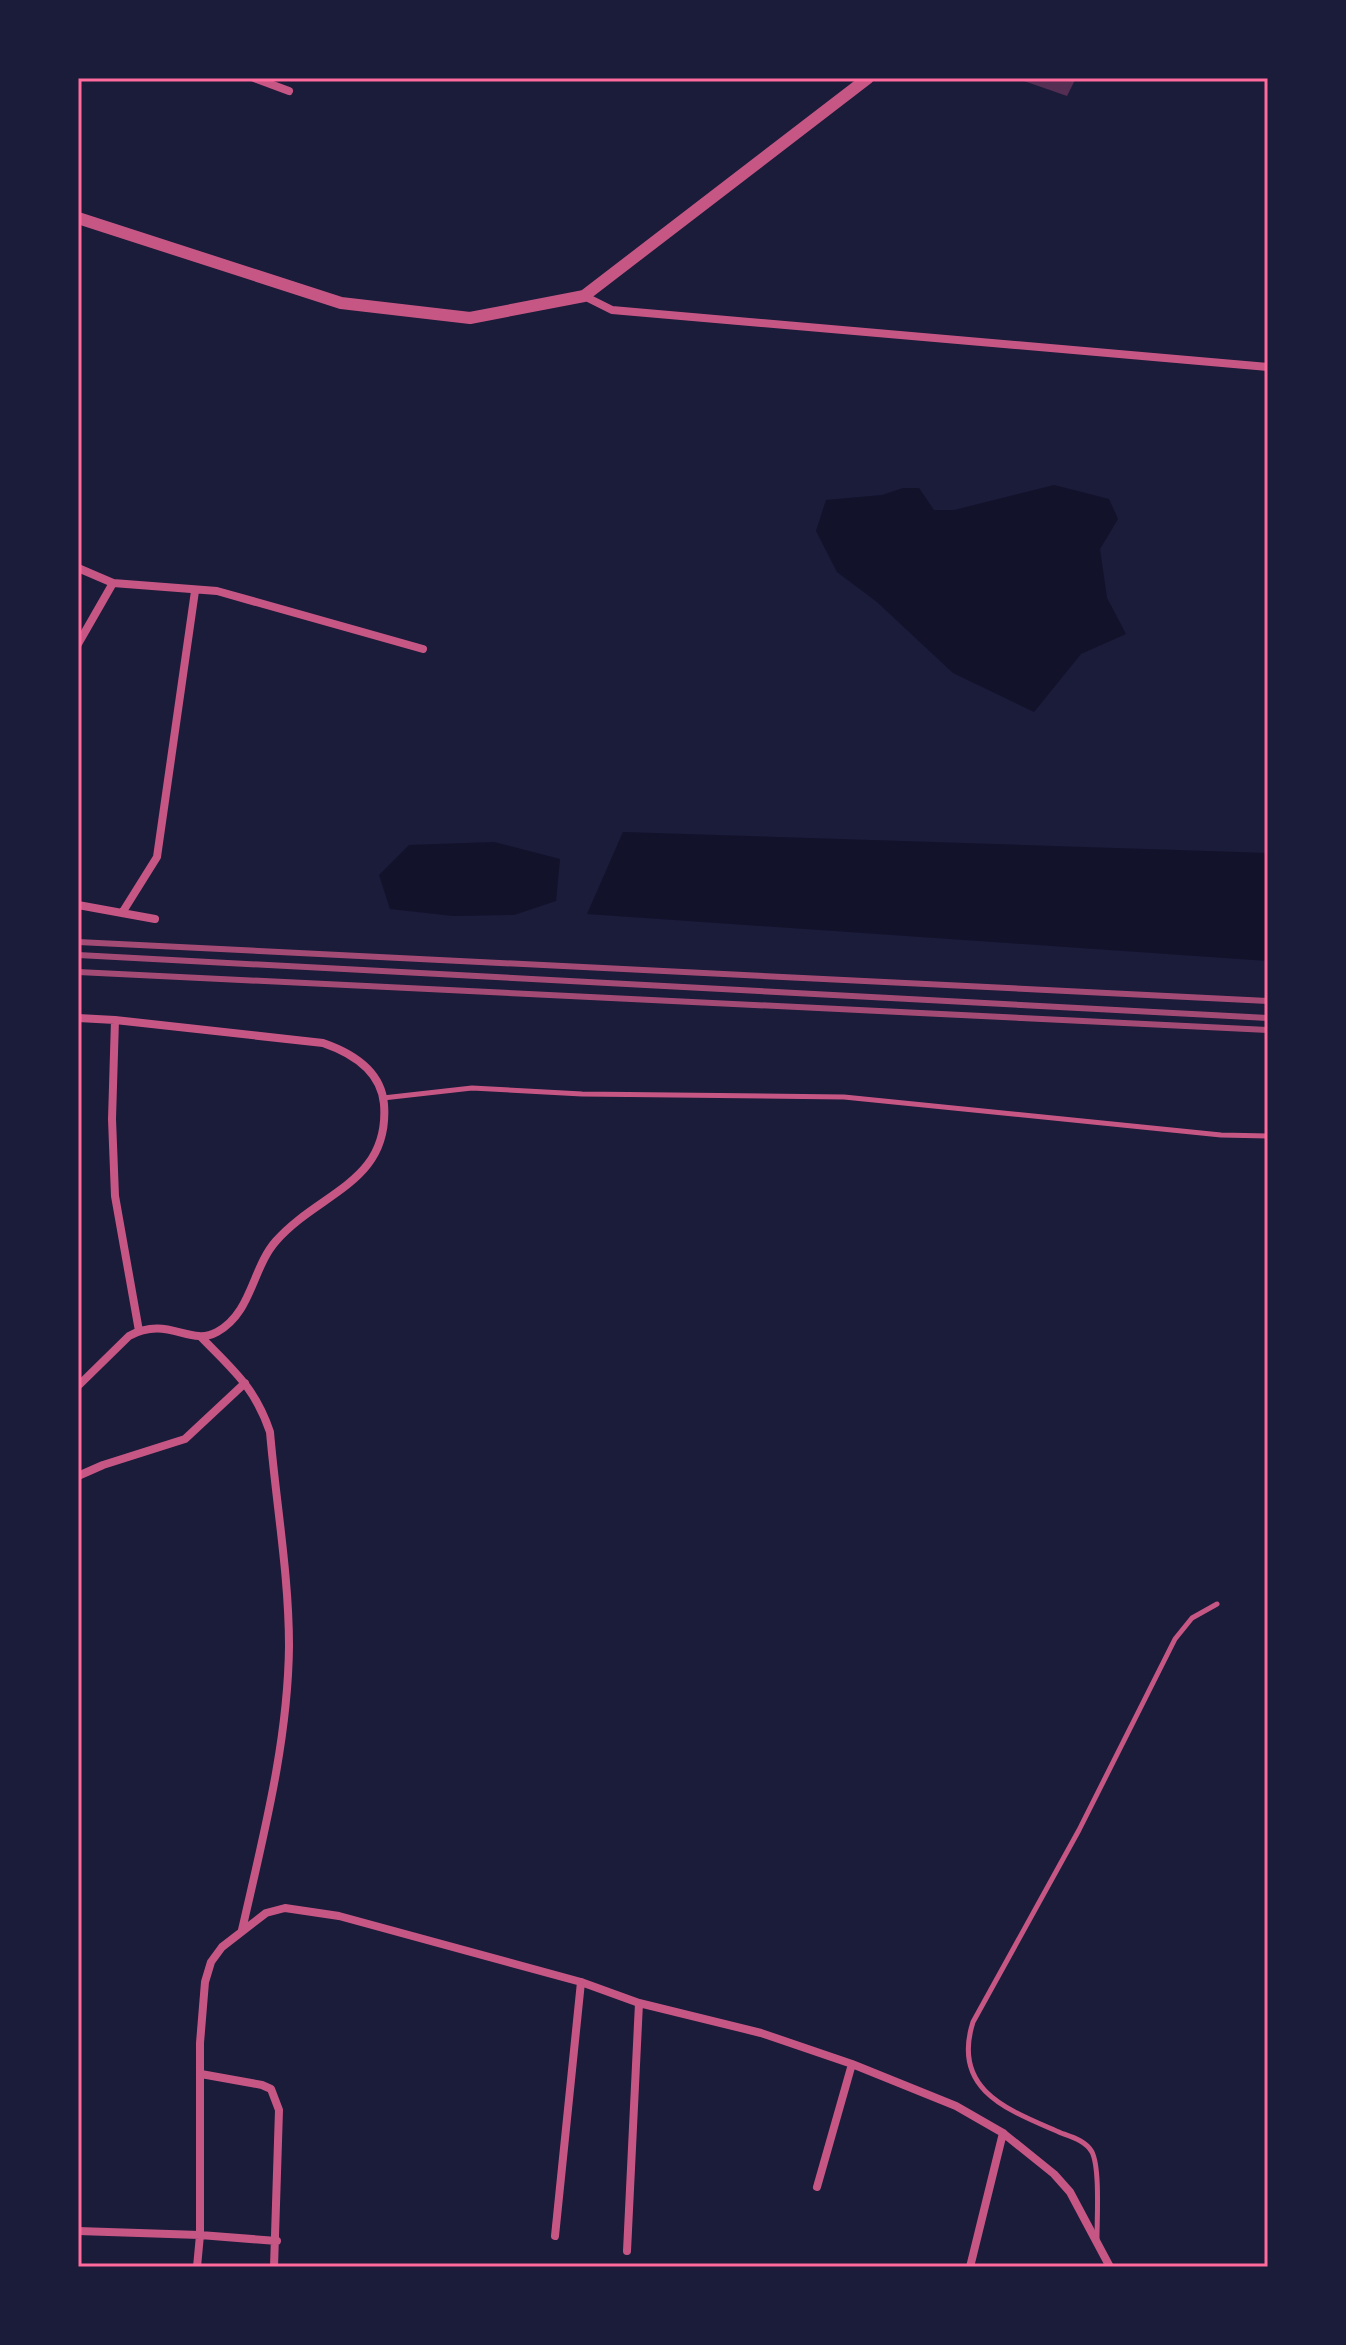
<svg xmlns="http://www.w3.org/2000/svg" width="1346" height="2345" viewBox="0 0 1346 2345" font-family="Spectral,serif">
	<style>
		.water { fill: #12122b }
		.building { fill: #542f53 }
		.lines { fill: none; stroke-linecap: round; stroke-linejoin: round }
		.service { stroke: #c65784; stroke-width: 5 }
		.minor { stroke: #c65784; stroke-width: 8 }
		.tertiary { stroke: #c65784; stroke-width: 12 }
		.rail { stroke: #a44b75; stroke-width: 6 }
		.neatline { fill: none; stroke: #ff6b9d; stroke-width: 3 }
	</style>
	<rect width="100%" height="100%" fill="#1b1b3a"/>
	<!-- water -->
	<path class="water" d="M1054 485 1109 499 1118 519 1100 549 1107 598 1126 634 1081 654 1034 712 953 673 877 602 837 572 816 531 826 500 882 495 903 488H919L934 510H954Z
		M623 832 1268 853V961L587 914Z
		M494 842 560 859 556 901 514 915 453 916 390 909 379 875 409 845Z"/>
	<!-- building -->
	<path class="building" d="M1015 78H1076L1067 96Z"/>
	<g class="lines">
		<!-- service -->
		<path class="service" d="M383 1098 472 1088 582 1094 844 1097 1221 1135 1268 1136
			M1097 2238C1097 2218 1100 2168 1092 2152 1086 2141 1072 2137 1061 2133 1009 2110 951 2091 973 2022L1079 1830 1175 1639 1192 1618 1217 1604"/>
		<!-- minor -->
		<path class="minor" d="M254 78 289 91
			M584 296 612 310 1268 367
			M78 568 113 583
			M78 644 113 583 217 591 423 649
			M78 905 155 919
			M122 913 157 857 195 591
			M78 1018 115 1020 323 1043C352 1053 381 1071 384 1104 390 1183 319 1192 276 1241 252 1268 252 1313 217 1332 190 1347 168 1315 129 1336L78 1386
			M115 1020 112 1119 115 1196 139 1331
			M201 1337C232 1369 255 1387 270 1432 276 1503 289 1575 289 1646 288 1742 263 1837 242 1930
			M78 1476 103 1465 185 1439 245 1383
			M201 2074 262 2085 271 2089 279 2110 274 2267
			M817 2187 852 2064
			M78 2231 200 2235 277 2241
			M555 2236 581 1982
			M627 2251 639 2003
			M197 2267 200 2235V2043L205 1982 211 1962 222 1947 266 1913 285 1908 339 1916 581 1982 639 2003 761 2033 852 2064 956 2106 1003 2133 1054 2174 1070 2192 1110 2267
			M970 2267 1003 2133"/>
		<!-- tertiary -->
		<path class="tertiary" d="M78 218 341 303 470 318 584 296 868 78"/>
		<!-- rail -->
		<path class="rail" d="M78 942 1268 1001
			M78 955 1268 1018
			M78 972 1268 1030"/>
	</g>
	<!-- border -->
	<rect width="1346" height="2345" fill="none" stroke="#1b1b3a" stroke-width="160"/>
	<rect x="80" y="80" width="1186" height="2185" class="neatline"/>
</svg>
